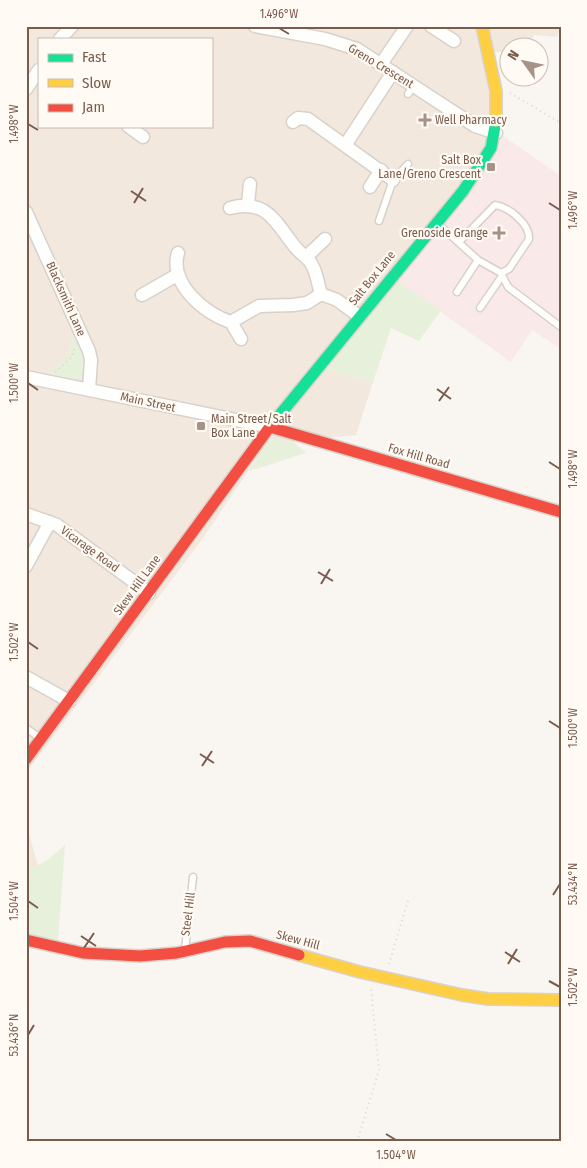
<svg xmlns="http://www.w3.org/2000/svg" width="587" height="1168" viewBox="0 0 587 1168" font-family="'Fira Sans Condensed',sans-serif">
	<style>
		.residential { fill: #f2e8de; fill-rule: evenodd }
		.medical { fill: #fae9e9 }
		.green { fill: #e7f0db }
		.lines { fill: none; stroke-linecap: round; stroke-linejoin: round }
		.lane-casing { stroke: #d7d1cb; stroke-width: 9 }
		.street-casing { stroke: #d7d1cb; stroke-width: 15 }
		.fast-casing { stroke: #d9d2cb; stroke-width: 14 }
		.slow-casing { stroke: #d9d2cb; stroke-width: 14 }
		.jam-casing { stroke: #d9d2cb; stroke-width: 14 }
		.path { stroke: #dcd5d0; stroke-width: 2; stroke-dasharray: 1 4; stroke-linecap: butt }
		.lane { stroke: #fefefd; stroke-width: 6 }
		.street { stroke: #fefefd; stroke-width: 12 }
		.fast { stroke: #16e098; stroke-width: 11 }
		.slow { stroke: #ffcf43; stroke-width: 11 }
		.jam { stroke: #f24e42; stroke-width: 11 }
		.ticks { fill: none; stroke: #7a5c4d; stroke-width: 2 }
		.poi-dot { fill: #a69286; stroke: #fffaf3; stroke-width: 2 }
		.labels { text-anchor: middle; stroke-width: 4.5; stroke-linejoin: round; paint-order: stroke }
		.street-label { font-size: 12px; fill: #7a5c4d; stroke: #fffaf3 }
		.poi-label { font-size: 12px; fill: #7a5c4d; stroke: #fffaf3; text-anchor: start }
		.neatline { fill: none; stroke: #7a5c4d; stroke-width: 2 }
		.ticks-label { font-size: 12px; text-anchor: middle; fill: #7a5c4d }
	</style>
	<rect width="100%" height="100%" fill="#f9f5f0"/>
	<!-- residential -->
	<path class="residential" d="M26 26H561L557 37 534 35 527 47 510 48 509 52H495L503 136 477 186 324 369 373 382 356 435 292 441 259 455 203 538 26 773ZM39 39H211V126H39Z
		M26 823 38 866 26 869Z"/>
	<!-- medical -->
	<path class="medical" d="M503 136 561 176V349L532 330 511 362 396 280 477 186Z"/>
	<!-- green -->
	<path class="green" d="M396 280 441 310 419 341 391 328 373 382 324 369Z
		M72 327 85 354V373L75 380 48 375 69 355Z
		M272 439 292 441 306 453 249 471 268 441Z
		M65 844 58 940 26 936V869C43 865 53 857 65 844Z"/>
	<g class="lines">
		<defs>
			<path id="lane" d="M408 94 414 85
				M379 221 393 180 408 164
				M437 223 478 260 501 273 509 269 529 239C530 224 509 207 495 205L459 242
				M501 273 508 287 561 327
				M457 292 478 260
				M480 308 502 276
				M26 728 40 738
				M185 950 193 877"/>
			<path id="street" d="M255 26 325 39 357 49 475 126 496 133
				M431 26 454 41
				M60 39 72 26
				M381 64 407 26
				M26 89 39 70
				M293 122 298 118 308 119 393 180
				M128 126 143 137
				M346 144 393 72
				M370 187 381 170
				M248 204 250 184
				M230 208C268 198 276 224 296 248 301 254 309 258 312 265 317 273 318 285 321 294
				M26 212 89 351 91 360 89 390
				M178 253C169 283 204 314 231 322L259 306 293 305 307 303 321 294 337 300 359 316
				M306 257 325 239
				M142 295 177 275
				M231 322 241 339
				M26 377 270 427
				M26 514 57 525 149 593
				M26 566 50 522
				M26 677 69 701"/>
			<path id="fast" d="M269 428 463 191 491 148 496 121"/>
			<path id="slow" d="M482 26 496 91V121
				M299 955 360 972 462 995 488 999 561 1000"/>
			<path id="jam" d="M270 427 561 512
				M26 759 269 428
				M26 940 83 953 140 956 177 953 225 942 250 941 299 955"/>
		</defs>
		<!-- lane casing -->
		<use href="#lane" class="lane-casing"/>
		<!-- street casing -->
		<use href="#street" class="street-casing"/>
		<!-- fast casing -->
		<use href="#fast" class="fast-casing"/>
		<!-- slow casing -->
		<use href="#slow" class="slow-casing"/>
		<!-- jam casing -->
		<use href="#jam" class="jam-casing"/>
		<!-- path -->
		<path class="path" d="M510 93 561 123
			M55 372 72 357 75 347
			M389 964 409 897
			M357 1142 379 1070 371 988"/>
		<!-- lane -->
		<use href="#lane" class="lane"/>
		<!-- street -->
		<use href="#street" class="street"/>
		<!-- fast -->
		<use href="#fast" class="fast"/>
		<!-- slow -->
		<use href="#slow" class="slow"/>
		<!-- jam -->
		<use href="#jam" class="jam"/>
	</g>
	<!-- ticks -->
	<path class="ticks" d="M279 28 289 34M28 124 38 130M131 191 146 201M134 203 143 188M549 203 560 210M28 383 38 390M437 389 451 399M439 401 449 387M549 462 560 469M318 572 333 581M321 584 330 569M28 642 38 649M549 721 560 728M200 754 214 763M202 766 212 751M553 895 560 884M28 901 38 908M81 936 96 946M84 948 94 933M505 952 520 962M508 964 517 949M549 981 560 987M28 1035 34 1025M386 1134 396 1140"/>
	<!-- markers -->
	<g class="poi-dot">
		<path d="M422.5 112.5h5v5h5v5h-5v5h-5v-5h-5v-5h5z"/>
		<rect x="486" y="162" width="10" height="10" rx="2.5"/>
		<path d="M496.5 225.5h5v5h5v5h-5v5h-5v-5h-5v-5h5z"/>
		<rect x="196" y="421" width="10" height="10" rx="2.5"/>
	</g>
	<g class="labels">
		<!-- street labels -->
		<g class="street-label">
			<text transform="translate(381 66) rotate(31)" y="4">Greno Crescent</text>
			<text transform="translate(372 278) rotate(-51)" y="4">Salt Box Lane</text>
			<text transform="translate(66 299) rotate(66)" y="4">Blacksmith Lane</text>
			<text transform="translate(148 402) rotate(12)" y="4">Main Street</text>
			<text transform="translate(419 456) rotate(16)" y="4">Fox Hill Road</text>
			<text transform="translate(90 549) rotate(36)" y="4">Vicarage Road</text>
			<text transform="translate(137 585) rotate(-54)" y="4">Skew Hill Lane</text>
			<text transform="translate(188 914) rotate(-83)" y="4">Steel Hill</text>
			<text transform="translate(298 940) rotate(15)" y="4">Skew Hill</text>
		</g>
		<!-- poi labels -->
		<g class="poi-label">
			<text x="435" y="124">Well Pharmacy</text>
			<text x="481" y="164" text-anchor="end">Salt Box<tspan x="481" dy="14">Lane/Greno Crescent</tspan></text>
			<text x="488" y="237" text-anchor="end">Grenoside Grange</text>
			<text x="211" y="423">Main Street/Salt<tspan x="211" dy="14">Box Lane</tspan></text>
		</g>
	</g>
	<!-- border -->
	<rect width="587" height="1168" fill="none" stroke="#fffaf3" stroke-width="55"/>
	<!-- legend -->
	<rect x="38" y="38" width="175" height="90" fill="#fffaf3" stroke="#cabbb1"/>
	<rect x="48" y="54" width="25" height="8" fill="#16e098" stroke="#cabbb1"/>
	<text x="82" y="62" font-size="15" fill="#7a5c4d">Fast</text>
	<rect x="48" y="79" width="25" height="8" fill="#ffcf43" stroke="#cabbb1"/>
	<text x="82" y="88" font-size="15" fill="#7a5c4d">Slow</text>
	<rect x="48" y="104" width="25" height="8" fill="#f24e42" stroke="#cabbb1"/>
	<text x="82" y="112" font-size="15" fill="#7a5c4d">Jam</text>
	<!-- north arrow -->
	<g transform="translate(524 62) rotate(303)"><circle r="24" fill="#fffaf3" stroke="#cabbb1"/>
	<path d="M0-4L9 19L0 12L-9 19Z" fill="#a69286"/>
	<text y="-8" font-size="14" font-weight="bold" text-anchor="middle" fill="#7a5c4d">N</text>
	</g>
	<rect x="28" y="28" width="532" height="1112" class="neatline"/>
	<g class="ticks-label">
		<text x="279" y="18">1.496°W</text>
		<text transform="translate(14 124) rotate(-90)" y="4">1.498°W</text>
		<text transform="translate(573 210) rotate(-90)" y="4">1.496°W</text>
		<text transform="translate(14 383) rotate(-90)" y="4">1.500°W</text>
		<text transform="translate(573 469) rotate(-90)" y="4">1.498°W</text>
		<text transform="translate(14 642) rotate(-90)" y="4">1.502°W</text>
		<text transform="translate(573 728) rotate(-90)" y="4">1.500°W</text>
		<text transform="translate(573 884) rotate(-90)" y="4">53.434°N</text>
		<text transform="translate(14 901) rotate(-90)" y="4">1.504°W</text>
		<text transform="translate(573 987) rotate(-90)" y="4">1.502°W</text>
		<text transform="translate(14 1035) rotate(-90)" y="4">53.436°N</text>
		<text x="396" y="1159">1.504°W</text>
	</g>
</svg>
